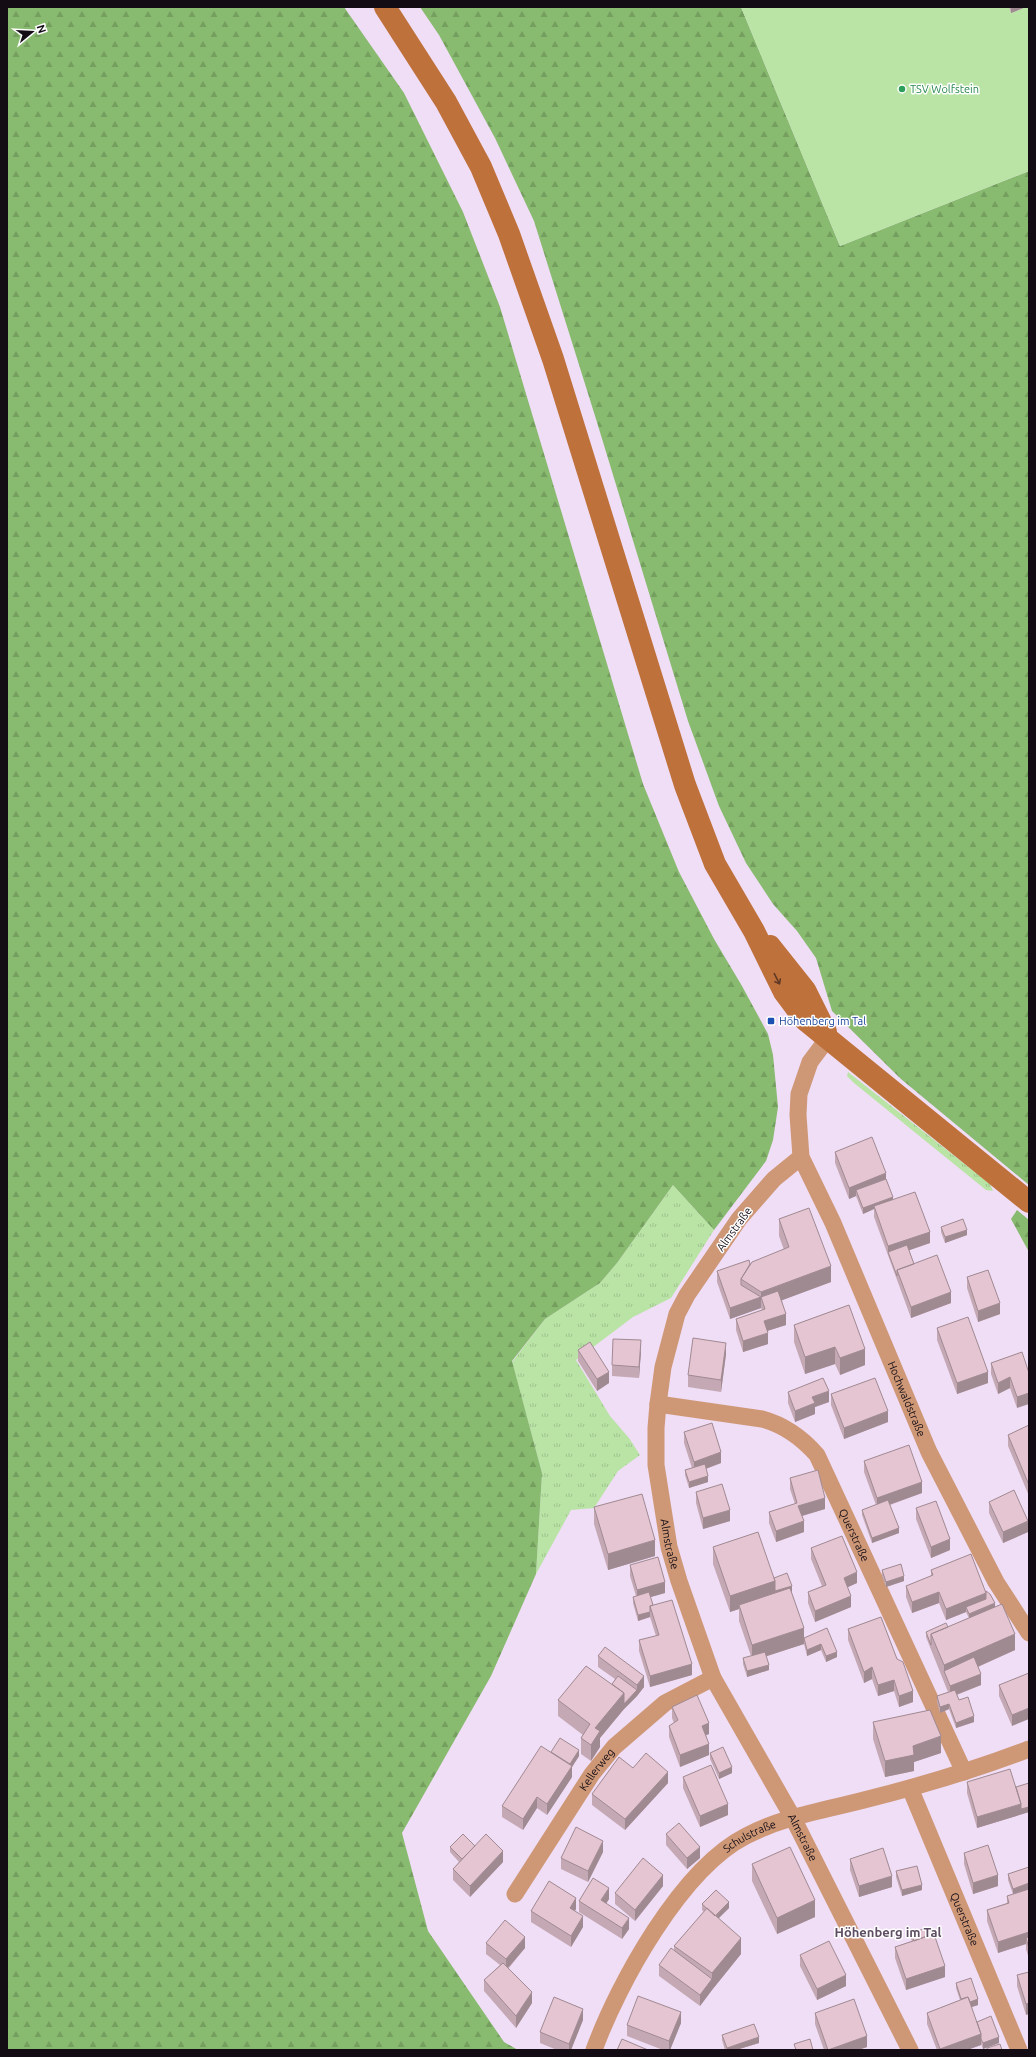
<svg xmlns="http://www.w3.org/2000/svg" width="1036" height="2057" viewBox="0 0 1036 2057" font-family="Ubuntu,sans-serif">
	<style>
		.grass { fill: url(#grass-tufts) }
		.forest { fill: url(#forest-firs) }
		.pitch { fill: #bae4a6 }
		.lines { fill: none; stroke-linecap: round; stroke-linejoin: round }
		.street { stroke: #ce9877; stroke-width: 17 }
		.secondary { stroke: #bf713b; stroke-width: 22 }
		.wall { fill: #c4a9b4 }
		.shaded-wall { fill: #a08a92 }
		.building { fill: #e4c5d1; stroke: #a08a92 }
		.oneway { stroke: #603926 }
		.leisure-dot { fill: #2e9e5b; stroke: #fff; stroke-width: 1.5 }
		.transit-dot { fill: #1a4fb4; stroke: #fff; stroke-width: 1.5 }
		.labels { text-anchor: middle; stroke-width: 3; stroke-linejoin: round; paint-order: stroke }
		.leisure-label { font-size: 11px; fill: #27864d; stroke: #fff; text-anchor: start }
		.transit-label { font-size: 11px; fill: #164399; stroke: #fff; text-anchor: start }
		.street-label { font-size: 11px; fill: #130c15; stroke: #fff }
		.quarter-label { font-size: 13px; font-weight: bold; fill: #5e4e63; stroke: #fff }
	</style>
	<defs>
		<pattern id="grass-tufts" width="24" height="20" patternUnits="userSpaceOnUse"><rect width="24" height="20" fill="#bae4a6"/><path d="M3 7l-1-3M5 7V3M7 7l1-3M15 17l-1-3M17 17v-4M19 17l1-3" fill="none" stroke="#9fc28e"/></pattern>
		<pattern id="forest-firs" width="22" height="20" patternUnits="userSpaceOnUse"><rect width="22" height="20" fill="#88ba6f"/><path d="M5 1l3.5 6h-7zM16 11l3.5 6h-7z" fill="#749f5f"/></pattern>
	</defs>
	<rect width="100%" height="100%" fill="#f0ddf6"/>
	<!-- grass -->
	<path class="grass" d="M848 1072 990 1184 993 1191 986 1190 854 1083 847 1076Z
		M673 1185 714 1230 671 1298 633 1317 576 1360 610 1416 629 1438 640 1455 618 1471 594 1508 571 1510 536 1574 542 1473 512 1362 545 1319 600 1283 617 1263Z"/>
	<!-- forest -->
	<path class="forest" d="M7 7H344L404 93 463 212 500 307 643 784 679 872 714 939 742 986 768 1034 773 1055 778 1107 773 1140 766 1161 714 1230 673 1185 617 1263 600 1283 545 1319 512 1361 542 1473 536 1574 491 1676 402 1833 428 1931 504 2042 518 2050H7Z
		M420 7H741L840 246 1029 171V1185L901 1079 832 1011 816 958 797 931 773 904 746 863 719 806 688 721 596 419 534 221 495 138 439 35Z
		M1017 1210 1029 1220V1252L1011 1219Z"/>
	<!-- pitch -->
	<path class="pitch" d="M741 7H1029V171L840 246Z"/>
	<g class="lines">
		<!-- street -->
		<g class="street">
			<path id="s1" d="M828 1038 810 1062 799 1094 798 1115 801 1157 833 1223 929 1452 996 1582 1029 1633"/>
			<path id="s2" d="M801 1157 774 1179 739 1219 687 1295 677 1314 663 1367 658 1404 656 1428V1465L669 1547 679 1581 713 1678 793 1818 910 2050"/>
			<path id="s3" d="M658 1404 762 1419C784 1425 802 1438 817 1455L964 1772"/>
			<path id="s4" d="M910 1788 1019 2050"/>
			<path id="s5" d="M515 1894 592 1774 614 1747 665 1703 713 1678"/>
			<path id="s6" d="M594 2050C618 1984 681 1869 746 1836 782 1817 825 1810 864 1800 920 1786 975 1770 1029 1749"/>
		</g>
		<!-- secondary -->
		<path class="secondary" d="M385 7 446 102 481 167 509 234 553 359 685 785 715 864 754 931 784 992 805 1020 1029 1202
			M770 946 805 990 826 1032"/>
	</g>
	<!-- wall -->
	<path class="wall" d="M1009 7H1026L1011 13Z
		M835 1152 886 1179 893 1199 930 1243 909 1250 914 1264 951 1303 911 1318 874 1217V1209L863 1214 856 1196 849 1199 835 1163Z
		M779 1219 831 1282 782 1300 786 1325 767 1331 768 1344 743 1352 736 1330V1319L762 1310 761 1308 730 1319 717 1282V1271L750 1264 784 1250 779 1236Z
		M941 1227 967 1235 945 1243 941 1232Z
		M967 1277 1000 1314 978 1322 967 1288Z
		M849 1305 865 1365 840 1375 835 1364 805 1374 794 1342V1325Z
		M937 1328 988 1383 957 1394 937 1340Z
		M578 1350 609 1383 597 1391 578 1361Z
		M641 1351 639 1378 612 1376V1365Z
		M1022 1352 1017 1408 1010 1388 998 1394 991 1374V1363Z
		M726 1354 721 1392 688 1387V1375Z
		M788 1392 829 1402 815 1407V1414L795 1422 788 1403Z
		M831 1394 888 1422 844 1439 831 1405Z
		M1029 1425V1496L1008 1446V1435Z
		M684 1432 721 1463 706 1469 708 1482 689 1488 685 1475V1470L692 1468 684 1443Z
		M864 1461 922 1493 890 1505 899 1533 872 1543 862 1515V1510L876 1505 864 1472Z
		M790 1478 825 1509 802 1516 804 1532 776 1542 769 1523V1512L795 1504 790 1489Z
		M696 1492 730 1521 703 1529 696 1503Z
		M989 1502 1028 1532 1003 1543 989 1513Z
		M594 1507 655 1556 608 1570 594 1524Z
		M916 1508 950 1550 931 1558 916 1519Z
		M713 1547 774 1578 792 1592H791L804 1638 827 1628 837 1657 826 1662 821 1650 807 1656 804 1644 766 1656 769 1670 747 1677 743 1664V1658L751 1656 739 1621V1609L730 1612 713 1564Z
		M811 1548 857 1583 847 1587 851 1607 815 1622 808 1603V1592L822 1586 811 1559Z
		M630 1565 665 1593 650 1597 653 1605 692 1675 650 1687 639 1651V1640L656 1636 650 1617 638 1621 633 1603V1597L636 1596 630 1576Z
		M882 1570 904 1581 886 1587 882 1576Z
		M931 1570 986 1591 995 1607 1015 1650 978 1667 981 1685 957 1695 959 1700 974 1722 956 1728 949 1709 940 1713 937 1702V1696L948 1692 926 1637V1632L948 1627 969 1618 966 1612 946 1620 939 1603 912 1613 906 1597V1586L931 1576Z
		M881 1617 913 1702 899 1707 894 1691 878 1696 872 1679 864 1683 848 1640V1629Z
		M598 1656 644 1687 637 1696 624 1709 600 1738V1747L591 1761 581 1754V1738L583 1735 558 1716V1700L612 1684 615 1679 598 1667Z
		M1029 1673 1012 1726 999 1696V1685Z
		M672 1707 709 1734 706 1735 709 1755 680 1767 669 1737V1726L674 1723 672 1718Z
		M873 1722 941 1753 914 1762V1771L885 1777 873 1739Z
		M551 1752 579 1756 572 1767V1777L547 1815 537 1808 523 1830 502 1817V1806Z
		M710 1753 732 1773 719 1779 710 1759Z
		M633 1768 668 1783 625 1830 592 1805V1794Z
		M683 1777 728 1815 700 1827 683 1788Z
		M967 1782 1016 1787 1029 1783V1812L977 1828 967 1793Z
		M666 1834 700 1858 687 1869 666 1845Z
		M475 1846 503 1862 470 1897 453 1880V1869L459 1862 450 1852V1847Z
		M603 1852 588 1882 561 1869V1858Z
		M964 1853 998 1886 973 1894 964 1864Z
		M850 1859 892 1887 859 1897 850 1870Z
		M752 1864 815 1917 777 1934 752 1881Z
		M1029 1867V1959L1026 1949V1944L998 1953 987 1921V1910L1007 1903V1896L1013 1894 1008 1880V1874Z
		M896 1871 922 1890 902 1896 896 1877Z
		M663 1886 635 1921 615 1904V1893Z
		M609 1899 606 1904 629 1929 622 1939 579 1912V1901Z
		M702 1904 729 1908 718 1918 741 1954 712 1990 700 2006 659 1976V1965L674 1951V1946L704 1912 702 1910Z
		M576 1909 575 1911 583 1927 571 1947 531 1922V1911Z
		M911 1933 945 1977 906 1990 895 1958V1947L912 1941 911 1939Z
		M486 1943 525 1948 508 1969 532 2003 516 2028 484 1991V1980L500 1965 486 1954Z
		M800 1955 846 1986 817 2000 800 1966Z
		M1029 1972 1026 2015 1017 1986V1975Z
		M956 1983 978 2005 971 2007 977 2022 999 2043 983 2049 981 2044V2045L967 2050H937L927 2024V2013L960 2000 956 1988Z
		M815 2013 867 2047 858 2050H824L815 2024Z
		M583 2020 571 2050H557L540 2043V2032Z
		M681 2023 670 2050H663L627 2036V2025Z
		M722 2035 759 2043 736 2050H725L722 2040Z"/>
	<!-- shaded-wall -->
	<path class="shaded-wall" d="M1011 7H1026L1011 13Z
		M886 1173V1184L856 1190V1196L849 1199V1188Z
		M893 1197V1202L874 1206V1209L863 1214V1208Z
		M967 1230V1235L945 1243V1237Z
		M930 1232V1243L890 1257 888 1252V1257V1246Z
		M831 1266V1282L764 1307 761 1297V1308L730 1319V1308L761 1297V1292Z
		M951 1292V1303L911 1318V1307Z
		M1000 1303V1314L978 1322V1311Z
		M786 1314V1325L764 1332V1321Z
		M768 1333V1344L743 1352V1341Z
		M641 1340V1351L639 1378V1367Z
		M726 1343V1354L721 1392V1380Z
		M835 1347V1364L805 1374V1357Z
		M865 1349V1365L840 1375V1358Z
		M609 1372V1383L597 1391V1379Z
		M988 1372V1383L957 1394V1383Z
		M1010 1377V1388L998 1394V1383Z
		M829 1391V1402L815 1407V1414L795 1422V1411L812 1397Z
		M1029 1393V1404L1017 1408V1397Z
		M888 1411V1422L844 1439V1428Z
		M721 1452V1463L694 1473V1462Z
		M708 1476V1482L689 1488V1482Z
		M922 1482V1493L877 1509V1498Z
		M825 1498V1509L798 1517V1506Z
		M730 1510V1521L703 1529V1518Z
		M804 1521V1532L776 1542V1531Z
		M1028 1521V1532L1003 1543V1532Z
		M899 1528V1533L872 1543V1538Z
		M950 1539V1550L931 1558V1547Z
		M655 1540V1556L608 1570V1554Z
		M857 1572V1583L844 1589V1578Z
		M904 1576V1581L886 1587V1582Z
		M775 1581 792 1586V1592L775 1597 739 1605V1609L730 1612V1596Z
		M665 1582V1593L637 1601V1590Z
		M939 1592V1603L912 1613V1602Z
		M986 1593V1604L966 1607V1612L946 1620V1609Z
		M851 1596V1607L815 1622V1611Z
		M995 1603V1609L969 1619V1614Z
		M650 1612V1617L638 1621V1615Z
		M804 1628V1644L752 1661V1645Z
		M1015 1634V1650L948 1680 944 1671V1665Z
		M821 1644V1650L807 1656V1650Z
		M837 1652V1657L826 1662V1656Z
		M692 1664V1675L650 1687V1676Z
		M769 1665V1670L747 1677V1671Z
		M872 1667V1679L864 1683V1672Z
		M981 1674V1685L950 1697V1686Z
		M644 1676V1687L637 1696 624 1709 600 1738V1747L591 1761V1745L595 1728 624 1693 637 1690V1685Z
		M894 1680V1691L878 1696V1685Z
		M913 1691V1702L899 1707V1696Z
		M949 1704V1709L940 1713V1707Z
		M1029 1708V1719L1012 1726V1715Z
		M974 1716V1722L956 1728V1723Z
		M709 1723V1734L702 1737V1726Z
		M941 1736V1753L914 1762V1771L885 1777V1761L913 1746Z
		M709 1744V1755L680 1767V1755Z
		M579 1750V1756L572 1767V1777L547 1815V1804L567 1768Z
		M732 1767V1773L719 1779V1773Z
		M668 1772V1783L625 1830V1819Z
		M537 1797V1808L523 1830V1819Z
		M728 1804V1815L700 1827V1816Z
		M1021 1804 1029 1807V1812L977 1828V1817Z
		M603 1841V1852L588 1882V1871Z
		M700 1847V1858L687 1869V1858Z
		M503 1851V1862L470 1897V1886Z
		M663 1875V1886L635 1921V1910Z
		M998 1875V1886L973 1894V1883Z
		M892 1876V1887L859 1897V1886Z
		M1029 1883V1889L1013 1894V1889Z
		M922 1885V1890L902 1896V1890Z
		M609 1888V1899L601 1911V1900Z
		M576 1898V1909L570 1919V1908Z
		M815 1900V1917L777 1934V1918Z
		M729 1902V1908L715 1922V1917Z
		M583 1916V1927L571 1947V1936Z
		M629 1918V1929L622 1939V1928Z
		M1029 1932V1943L1026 1938V1944L998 1953V1942Z
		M525 1937V1948L506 1970V1959Z
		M741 1938V1954L712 1990 700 2006V1995L712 1979V1973Z
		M945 1966V1977L906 1990V1979Z
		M846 1975V1986L817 2000V1989Z
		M532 1992V2003L516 2028V2016Z
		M978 1999V2005L963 2010V2004Z
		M1029 2003V2014L1026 2015V2004Z
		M583 2009V2020L571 2050H569V2044Z
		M681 2012V2023L670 2050H669V2041Z
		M981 2034V2045L967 2050H940V2049Z
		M867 2036V2047L858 2050H828Z
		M759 2037V2043L736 2050H727V2048Z
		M999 2037V2043L983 2049V2043Z"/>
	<!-- building -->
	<path class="building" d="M872 1137 886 1173 849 1188 835 1152Z
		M886 1179 893 1197 863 1208 856 1190Z
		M915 1192 930 1232 888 1246 874 1206Z
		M809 1208 831 1266 761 1292 741 1279 752 1262 789 1247 779 1219Z
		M963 1219 967 1230 945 1237 941 1227Z
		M907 1245 914 1264 897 1270V1276L888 1252Z
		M937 1255 951 1292 911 1307 897 1270Z
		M749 1260 750 1264 741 1279V1285L761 1297 730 1308 717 1271Z
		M988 1270 1000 1303 978 1311 967 1277Z
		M778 1291 786 1314 764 1321 768 1333 743 1341 736 1319 765 1309 761 1297Z
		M849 1305 865 1349 840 1358 835 1347 805 1357 794 1325Z
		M968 1317 988 1372 957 1383 937 1328Z
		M693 1338 726 1343 721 1380 688 1375Z
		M613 1339 641 1340 639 1367 612 1365Z
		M590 1342 609 1372 597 1379 578 1350Z
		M1022 1352 1029 1373V1393L1017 1397 1010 1377 998 1383 991 1363Z
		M823 1378 829 1391 812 1397 815 1403 795 1411 788 1392Z
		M875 1378 888 1411 844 1428 831 1394Z
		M712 1423 721 1452 694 1462 684 1432Z
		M1029 1425V1485L1008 1435Z
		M909 1445 922 1482 877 1498 864 1461Z
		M705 1464 708 1476 689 1482 685 1470Z
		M818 1470 825 1498 798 1506 804 1521 776 1531 769 1512 797 1503 790 1478Z
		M722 1484 730 1510 703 1518 696 1492Z
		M1014 1490 1028 1521 1003 1532 989 1502Z
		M642 1494 655 1540 608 1554 594 1507Z
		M888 1500 899 1528 872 1538 862 1510Z
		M936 1501 950 1539 931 1547 916 1508Z
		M758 1532 775 1581 730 1596 713 1547Z
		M842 1536 857 1572 844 1578 851 1596 815 1611 808 1592 826 1585 811 1548Z
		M971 1554 986 1593 946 1609 939 1592 912 1602 906 1586 933 1575 931 1570Z
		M658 1557 665 1582 637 1590 630 1565Z
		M901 1564 904 1576 886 1582 882 1570Z
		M787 1573 792 1586 775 1591V1581L774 1578Z
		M790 1588 804 1628 752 1645 739 1605Z
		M986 1591 990 1594 995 1603 969 1614 966 1607 986 1599Z
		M649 1592 653 1605 650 1606V1612L638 1615 633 1597Z
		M672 1600 692 1664 650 1676 639 1640 659 1635 650 1606Z
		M1002 1604 1015 1634 944 1665 931 1634Z
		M881 1617 897 1659 903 1662 913 1691 899 1696 894 1680 878 1685 872 1667 864 1672 848 1629Z
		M946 1623 948 1627 931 1634V1645L926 1632Z
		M827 1628 837 1652 826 1656 821 1644 807 1650 804 1638Z
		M605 1647 644 1676 637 1685 598 1656Z
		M765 1652 769 1665 747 1671 743 1658Z
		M974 1657 981 1674 950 1686 944 1671Z
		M586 1666 624 1693 595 1728 600 1731 591 1745 581 1738 590 1724 558 1700Z
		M1029 1673V1708L1012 1715 999 1685Z
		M618 1676 637 1690 624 1704V1693L612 1684Z
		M955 1690 959 1700 968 1697 974 1716 956 1723 949 1704 940 1707 937 1696Z
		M697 1695 709 1723 702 1726 709 1744 680 1755 669 1726 678 1720 672 1707Z
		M930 1710 941 1736 913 1746 914 1755 885 1761 873 1722Z
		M560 1738 579 1750 570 1764 551 1752Z
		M541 1746 572 1766 547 1804 537 1797 523 1819 502 1806Z
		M723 1747 732 1767 719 1773 710 1753Z
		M646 1753 668 1772 625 1819 592 1794 619 1757 633 1768Z
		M711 1765 728 1804 700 1816 683 1777Z
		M1010 1769 1021 1804 977 1817 967 1782Z
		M1029 1783V1807L1021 1809V1804L1016 1787Z
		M679 1823 700 1847 687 1858 666 1834Z
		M576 1827 603 1841 588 1871 561 1858Z
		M463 1834 475 1846 462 1859 450 1847Z
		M486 1834 503 1851 470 1886 453 1869Z
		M988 1845 998 1875 973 1883 964 1853Z
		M790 1847 815 1900 777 1918 752 1864Z
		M883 1848 892 1876 859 1886 850 1859Z
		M643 1858 663 1875 635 1910 615 1893Z
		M917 1866 922 1885 902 1890 896 1871Z
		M1029 1867V1884V1883L1013 1889 1008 1874Z
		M593 1878 609 1888 601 1900 629 1918 622 1928 579 1901Z
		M549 1881 576 1898 570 1908 583 1916 571 1936 531 1911Z
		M1029 1889V1932L998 1942 987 1910 1009 1903 1007 1896Z
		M716 1890 729 1902 715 1916 702 1904Z
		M707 1908 741 1938 712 1973 674 1946Z
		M505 1920 525 1937 506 1959 486 1943Z
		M930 1927 932 1934 914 1941 911 1933Z
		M934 1934 945 1966 906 1979 895 1947Z
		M1029 1937V1948L1026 1938Z
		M829 1941 846 1975 817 1989 800 1955Z
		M671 1948 712 1979 700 1995 659 1965Z
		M503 1963 532 1992 516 2016 484 1980Z
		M1029 1972V2003L1026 2004 1017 1975Z
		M971 1978 978 1999 970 2002 968 1997 961 1999 956 1983Z
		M638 1996 681 2012 669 2041 627 2025Z
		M554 1997 583 2009 569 2044 540 2032Z
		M968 1997 981 2034 940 2049 927 2013Z
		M854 1999 867 2036 828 2050 815 2013Z
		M991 2016 999 2037 983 2043 981 2039V2034L977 2022Z
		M754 2024 759 2037 727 2048 722 2035Z
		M622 2039 648 2050H617Z
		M810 2039 813 2050H796L794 2044Z
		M1000 2044 1002 2050H987V2048Z"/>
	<!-- one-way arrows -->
	<defs><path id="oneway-shaft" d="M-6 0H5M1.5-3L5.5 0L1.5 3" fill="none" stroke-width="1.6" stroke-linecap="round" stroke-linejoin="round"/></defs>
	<use class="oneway" href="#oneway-shaft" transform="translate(777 979) rotate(63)"/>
	<!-- markers -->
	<circle class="leisure-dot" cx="902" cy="89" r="4"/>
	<rect class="transit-dot" x="767" y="1017" width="8" height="8" rx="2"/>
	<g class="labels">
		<!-- leisure labels -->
		<g class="leisure-label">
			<text x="910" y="93">TSV Wolfstein</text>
		</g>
		<!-- transit labels -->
		<g class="transit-label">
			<text x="779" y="1025">Höhenberg im Tal</text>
		</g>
		<!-- street labels -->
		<g class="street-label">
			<text transform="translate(734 1229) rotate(-54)" y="4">Almstraße</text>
			<text dy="4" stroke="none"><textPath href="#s1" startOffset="391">Hochwaldstraße</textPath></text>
			<text dy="4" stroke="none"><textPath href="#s3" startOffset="260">Querstraße</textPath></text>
			<text dy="4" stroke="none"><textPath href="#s2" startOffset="435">Almstraße</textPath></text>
			<text dy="4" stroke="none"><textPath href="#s5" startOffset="149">Kellerweg</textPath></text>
			<text dy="4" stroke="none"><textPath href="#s6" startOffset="270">Schulstraße</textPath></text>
			<text dy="4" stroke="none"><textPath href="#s2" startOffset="759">Almstraße</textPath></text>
			<text dy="4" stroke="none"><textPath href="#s4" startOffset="142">Querstraße</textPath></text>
		</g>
		<!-- quarter labels -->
		<g class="quarter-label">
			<text x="888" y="1937">Höhenberg im Tal</text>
		</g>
	</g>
	<!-- border -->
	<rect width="1036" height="2057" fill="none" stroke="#130c15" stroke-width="16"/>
	<!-- north arrow -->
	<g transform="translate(32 32) rotate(72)" stroke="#ffffff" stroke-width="3" paint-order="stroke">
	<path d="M0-3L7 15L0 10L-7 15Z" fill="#130c15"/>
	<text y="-6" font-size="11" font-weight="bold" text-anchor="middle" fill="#130c15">N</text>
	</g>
</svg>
